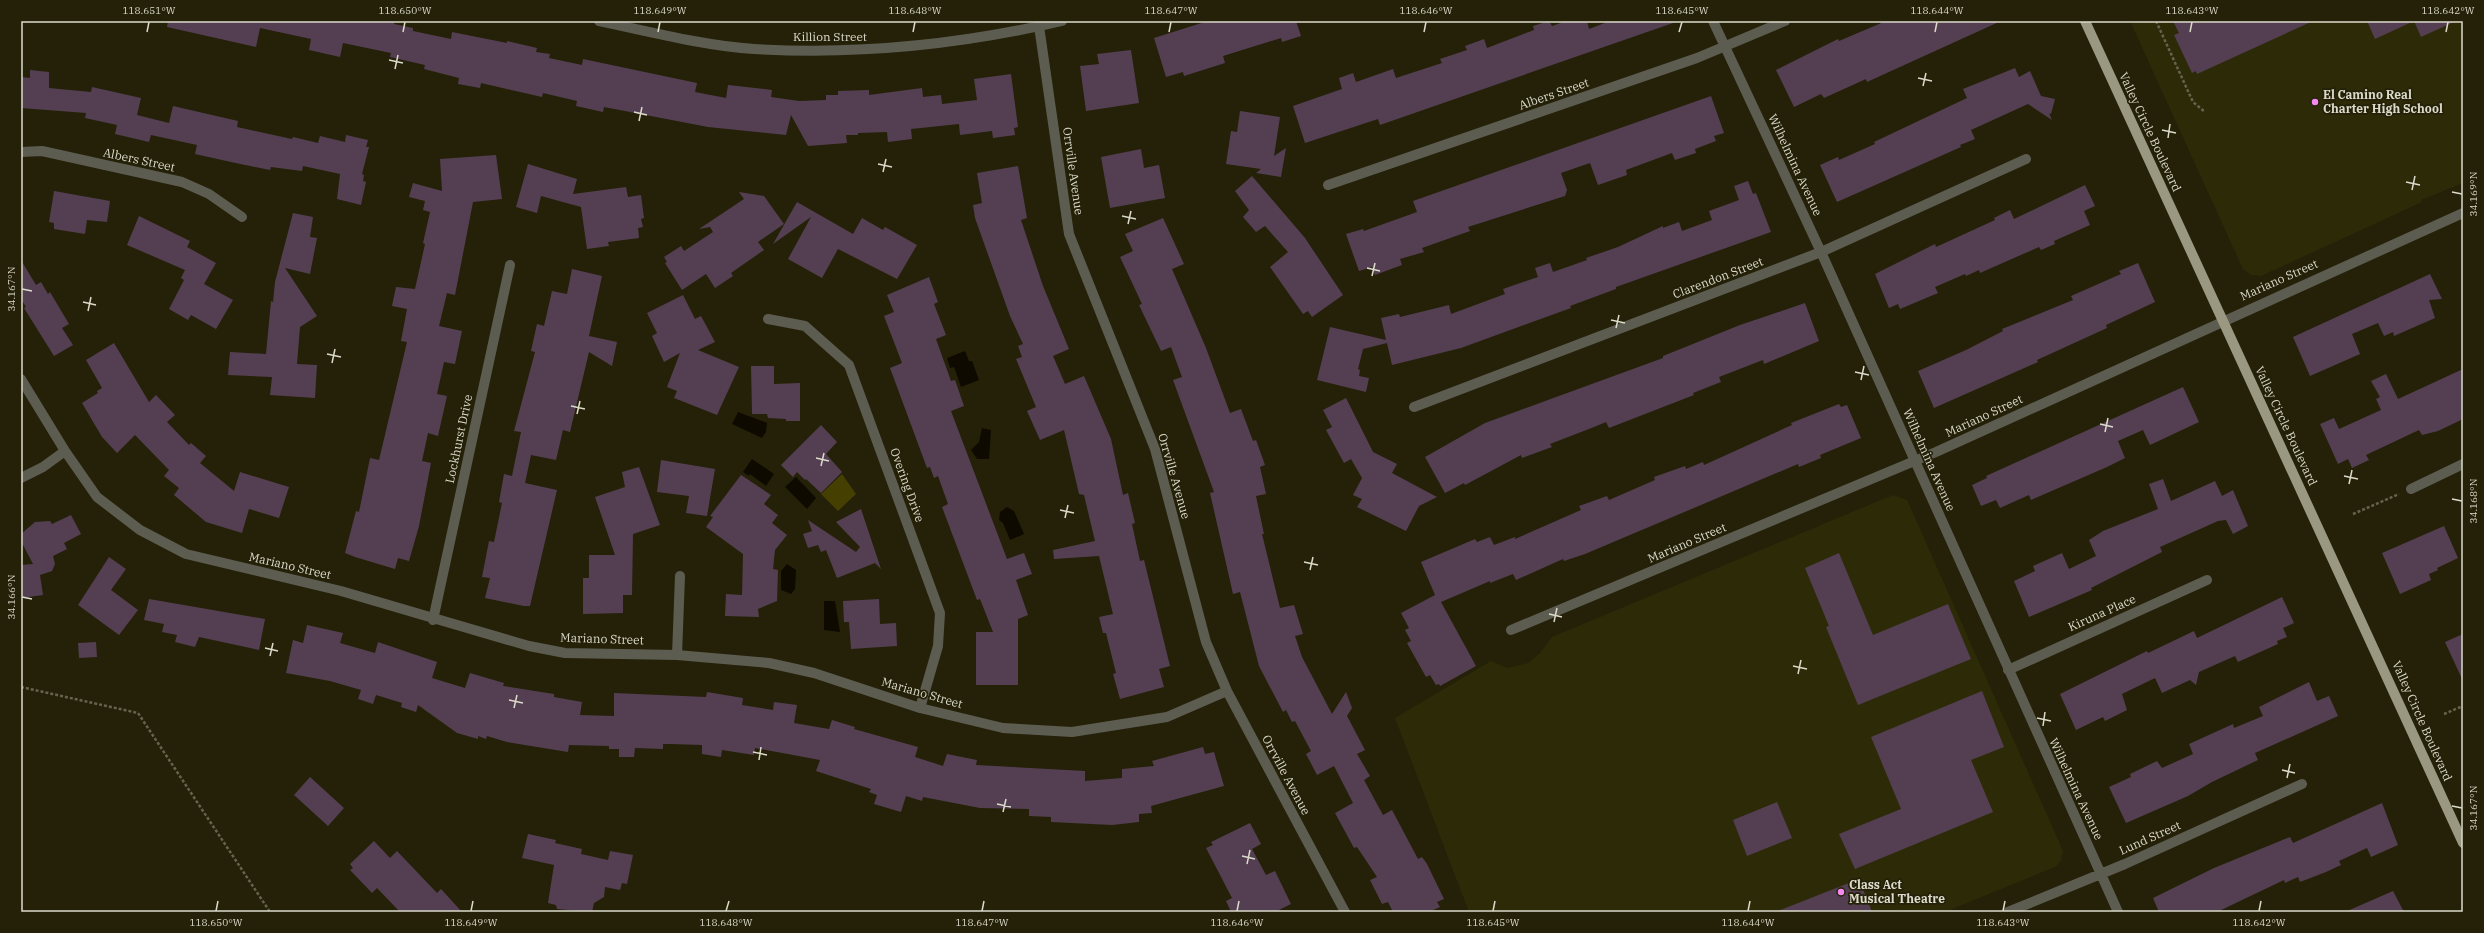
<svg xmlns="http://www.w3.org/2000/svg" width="2484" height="933" viewBox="0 0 2484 933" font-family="'IBM Plex Serif',serif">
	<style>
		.built { fill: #2d2a08 }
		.green { fill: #453f01 }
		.water { fill: #0e0a00 }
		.building { fill: #543f52 }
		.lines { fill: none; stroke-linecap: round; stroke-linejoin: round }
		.path { stroke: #65634e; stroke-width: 2.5; stroke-dasharray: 3 2; stroke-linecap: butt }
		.minor { stroke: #5d5c51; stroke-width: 10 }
		.major { stroke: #9a9880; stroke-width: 10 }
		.ticks { fill: none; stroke: #dbdacb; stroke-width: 1.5 }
		.poi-dot { fill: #f489ef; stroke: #242108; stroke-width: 1.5 }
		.labels { text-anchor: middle; stroke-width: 3.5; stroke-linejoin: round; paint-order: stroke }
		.street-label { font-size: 12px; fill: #dbdacb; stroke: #242108 }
		.poi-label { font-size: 12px; font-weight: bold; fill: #dbdacb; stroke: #242108; text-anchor: start }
		.neatline { fill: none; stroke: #dbdacb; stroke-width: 1.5 }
		.ticks-label { font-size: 10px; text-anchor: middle; fill: #dbdacb }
	</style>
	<rect width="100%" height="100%" fill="#242108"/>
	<!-- built -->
	<path class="built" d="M2130 21H2463V183L2421 200 2422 202 2261 276 2251 275 2243 269Z
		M1893 495 1907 500 2063 851 2061 860 2057 866 1945 912H1469L1395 718 1491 661 1507 668 1528 663 1540 653 1552 637Z"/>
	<!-- green -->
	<path class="green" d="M842 474 856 494 838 511 821 494Z"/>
	<!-- water -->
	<path class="water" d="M965 351 969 361H972L979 380 961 387 954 367 950 368 947 358Z
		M738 412 767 423 766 432 762 438 732 424Z
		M982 428 991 430 989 459H977L971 450 979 442Z
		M752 459 774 474 766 486 750 474 749 476 743 472Z
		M796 477 816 498 807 509 785 487Z
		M1007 507 1014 511 1024 534 1010 540 1003 523 999 520 1000 512Z
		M787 564 796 570 795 589 791 594 781 590V571Z
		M824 601H835L840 632 824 630Z"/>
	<!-- building -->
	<path class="building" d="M168 21H395L394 24 413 28V31L451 39 452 32 507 43V41L537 48 536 52 550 54 549 58 582 65 583 59 697 83 695 92 726 98 728 85 772 90 771 97 799 101 826 100V95H838V91L869 90V95L922 88 923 97 941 95 942 104 977 100 974 79 1011 74 1018 127 1014 128 1015 135 993 138 992 131 960 135 959 124 911 129 912 139 888 142 887 132 858 133V135H846L847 143 808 146 791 115 786 135 708 127 604 107 603 112 576 106 577 101 543 93 542 97 481 83 480 88 458 84 459 78 424 69 425 65 390 57 391 53 343 43 340 57 309 50 311 39 260 28 256 47 167 27Z
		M1208 21H1296L1301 36 1282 42 1281 38 1223 56 1225 63 1184 76 1183 72 1166 77 1154 38Z
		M1549 21 1552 26 1566 21H1587L1589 29 1610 21H1672L1673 23 1380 125 1378 119 1305 143 1293 106 1342 89 1339 78 1353 73 1356 82 1393 69 1396 78 1442 63 1440 59 1467 50 1465 46 1484 39 1487 48 1534 30 1533 26Z
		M1886 21H2001L1867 82 1866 79 1824 98 1821 94 1794 107 1776 70 1838 39 1839 41Z
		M2173 21H2313L2197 74 2196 71 2192 73 2174 35 2179 33Z
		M2367 21H2456L2421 37 2414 21 2375 39Z
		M1131 50 1139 103 1086 111 1080 66 1099 64 1097 54Z
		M2015 68 2019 77 2030 71 2041 96 2055 99 2051 114 2049 113 2052 120 2028 104 1971 130 1975 139 1960 145 1961 147 1837 202 1820 165 1838 157 1839 160 1875 144 1874 142 1967 98 1963 89Z
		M30 70 49 72V88L91 92 92 87 141 98 137 115 169 123 173 106 238 121 237 127 292 139 293 137 318 143 320 136 345 142 346 135 368 140 366 147H369L362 174 364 175 363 181 366 182 361 205 337 199 340 174 303 166 302 171 271 167 270 170 231 162 195 154 197 145 151 135 149 142 115 134 117 125 85 118 86 113 21 108V77L30 78Z
		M1711 96 1724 133 1714 136 1716 141 1695 149 1696 153 1675 160 1672 153 1626 170 1627 175 1598 185 1590 163 1561 173 1567 190 1565 196 1468 227 1470 231 1422 248 1424 252 1400 259 1402 265 1375 275 1372 267 1359 271 1346 234 1363 229 1364 231 1417 212 1413 201Z
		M1240 111 1280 117 1274 156 1286 148 1281 177 1256 173 1261 169 1226 164 1231 131 1237 132Z
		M1141 149 1144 168 1159 165 1165 198 1110 208 1101 157Z
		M496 155 502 199 473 202 455 295 447 293 439 326 462 331 455 364 444 362 437 394 447 396 438 436 428 433 422 461 431 463 419 526 409 561 398 558 395 569 355 557 345 553 356 511 359 512 370 458 379 460 407 342 401 341 407 309 392 306 396 287 415 289 425 244 423 243 430 212 423 210 425 201 409 197 413 183 442 191 440 159Z
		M528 164 577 179 573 194 626 187 628 197 641 195 644 218 641 219 643 227 638 228 639 238 608 242 609 246 587 249 581 207 541 196 537 213 516 207Z
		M1018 166 1027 218 1021 220 1043 286 1069 349 1053 356 1065 384 1084 376 1111 439 1123 495 1128 493 1135 523 1132 524 1140 561 1144 560 1170 666 1159 669 1164 687 1120 699 1113 674 1116 673 1106 633H1103L1099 617 1113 614 1099 556 1054 559 1053 550 1095 541 1084 495 1079 494 1064 430 1040 440 1027 411 1036 407 1016 359 1022 357 1018 346 1023 344 1010 316 975 218 973 205 982 203 977 173Z
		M1252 176 1305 238 1343 295 1312 317 1308 311 1303 314 1270 267 1288 252 1265 226 1256 232 1243 217 1249 210 1235 191Z
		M1748 181 1753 194 1756 193 1771 232 1616 287V289L1570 306 1571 308 1461 348 1392 365 1387 343 1363 349 1358 369 1360 370 1359 376 1369 378 1366 392 1317 380 1330 327 1386 340 1381 318 1399 314 1400 317 1449 305 1451 314 1505 294 1503 289 1538 277 1535 268 1550 263 1553 272 1587 260 1586 258 1618 247 1663 226V228L1679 222 1682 231 1712 220 1709 211 1739 200 1734 186Z
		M2085 185 2095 206 2084 211 2090 225 2054 241 2055 244 2041 250 2039 247 1980 273 1979 270 1966 276 1965 274 1935 287 1938 293 1900 309 1898 304 1889 308 1875 274 1935 244 1936 247 1995 220 1994 218 2010 210 2014 219Z
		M54 191 110 201 107 222 87 220 85 234 54 229V223L49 222Z
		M739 192 764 196 784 224 758 242 764 250 731 273 733 276 715 288 706 274 682 290 665 263 667 262 664 257 681 246 684 251 713 232 710 227 699 229 744 199Z
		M797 202 853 234 862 218 883 230 885 227 917 245 897 279 838 249 822 278 788 259 811 217 773 244Z
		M293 213 313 217 310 237 317 238 310 274 285 268 317 316 300 327 297 364 317 365 315 398 270 395 272 377 228 375 230 352 266 354 271 301 273 302 275 282Z
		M139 216 190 241 187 247 216 263 204 284 233 300 216 329 191 315 188 320 169 309 184 280 181 278 185 270 127 245Z
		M1163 218 1184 264 1172 269 1206 348 1230 413 1241 409 1253 441 1256 440 1265 465 1260 467 1266 494 1256 496 1264 534H1262L1280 608 1294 605 1303 634 1295 636 1302 657 1332 714 1346 692 1352 708 1347 716 1365 750 1357 754 1370 776 1364 780 1383 815 1392 810 1418 859 1422 857 1427 864 1444 899 1437 902 1440 907 1429 912H1393L1388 902 1382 904 1370 880 1377 877 1357 847 1354 848 1335 813 1353 803 1334 766 1317 775 1306 754 1311 751 1295 721 1292 722 1286 710 1283 712 1259 666 1240 592 1233 594 1210 493 1214 492 1173 380 1182 377 1171 347 1161 351 1139 305 1142 304 1120 257 1133 251 1125 234Z
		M21 260 36 285 41 282 48 294 50 292 69 324 62 328 73 345 54 356 24 308 26 307 21 299Z
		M2138 263 2155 302 2106 325 2107 328 2037 360 2038 362 1934 408 1918 371 1966 350 2003 331 2002 329 2073 300 2071 296 2121 274 2119 271Z
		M572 269 602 276 589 336 617 342 612 366 589 352 570 432 563 430 556 460 531 455 525 483 557 490 530 606H524L485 598 490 578 482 577 489 541 494 542 502 503 499 502 504 474 512 476 521 432 514 431 535 352 531 351 537 324 544 326 552 291 567 294Z
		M2430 274 2442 299 2429 300 2435 318 2394 336 2393 332 2384 336 2378 323 2352 334 2360 354 2310 376 2293 337Z
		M929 277 938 302 934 304 946 335 936 339 951 381 955 380 964 406 951 411 1007 559 1024 553 1032 574 1016 580 1028 615 1018 619V685H976V632H993L980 599 977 600 942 507 948 504 938 476 934 478 930 467 927 468 890 368 902 363 884 316 894 312 887 295Z
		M683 295 695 319 701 316 715 342 698 350 739 367 717 415 674 398 677 391 667 387 680 353 664 362 652 336 657 333 647 313Z
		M1805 303 1819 341 1764 364 1763 360 1719 377 1721 382 1693 393 1694 395 1609 428 1606 422 1594 427 1550 444 1552 447 1522 458 1521 455 1465 485 1464 483 1445 493 1425 457 1485 423 1663 358V356L1740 325Z
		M114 343 149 402 156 395 175 415 167 422 189 445 191 443 206 456 200 463 234 491 240 472 289 487 279 518 249 509 242 533 206 522 174 495 179 488 164 476 169 470 135 435 117 453 102 437 82 403 98 393 97 391 102 388 86 360Z
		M751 366H774V384L800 383V421H786V419L768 418 767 414H752Z
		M2463 369V419L2438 431 2422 435 2419 430 2366 455 2369 460 2352 468 2348 459 2338 464 2320 424 2334 418 2339 429 2381 410 2376 399 2380 397 2371 381 2386 374 2398 399Z
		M2183 387 2199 422 2150 445 2143 430 2118 441 2125 458 2107 467 2031 500 2029 495 2000 508 1996 500 1981 506 1972 485 1987 478 1986 476Z
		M1346 398 1373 452 1397 464 1392 473 1437 497 1419 506 1406 531 1357 507 1362 499 1353 495 1362 478 1351 459 1344 463 1326 430 1332 427 1323 410Z
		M1839 404 1841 407 1847 405 1861 438 1820 455 1821 458 1799 467 1798 464 1585 554 1564 561 1563 559 1516 580 1513 574 1490 583V581L1441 602 1476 666 1440 686 1439 684 1436 685 1430 675 1426 677 1407 643 1411 641 1405 630 1409 628 1401 613 1435 595 1421 562 1475 539 1477 542 1490 537 1494 545 1515 537V539L1581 510 1579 506 1607 496 1609 500 1655 480 1654 477 1685 466 1686 469 1703 462 1704 465 1792 425 1791 423Z
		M821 425 837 442 826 454 842 472 821 493 806 479 805 480 797 472 793 477 781 465Z
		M661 460 715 469 707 516 686 513 689 496 657 492Z
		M639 467 660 525 633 534 632 595H623V613L583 614V578H589V555H615L595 497 625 487 622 472Z
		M741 475 771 495 764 504 778 515 772 523 787 535 775 550 773 569 778 570 777 601 758 609 759 617 725 616 726 594 742 595 743 554 706 527 713 517 710 516Z
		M2163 479 2171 501 2215 481 2222 496 2233 490 2248 526 2233 534 2226 520 2218 521 2160 547 2162 552 2091 588 2092 590 2029 617 2014 581 2035 571 2033 566 2062 553 2069 569 2096 556 2089 540 2103 531 2158 509 2149 484Z
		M861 509 881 569 875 563 837 578 826 550 821 552 818 545 808 548 803 534 812 531 808 520 856 552 860 547 836 522Z
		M71 515 81 534 64 543 67 549 53 556 55 564 52 571 40 575 43 595 21 598V565L33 564 21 541V534L35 522 50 521 52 524Z
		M2444 526 2458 558 2437 568 2438 570 2429 574 2431 580 2400 594 2382 553Z
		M1839 553 1873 635 1948 604 1971 659 1858 705 1826 627 1829 626 1805 568Z
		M109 557 126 569 111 590 138 610 119 635 78 605Z
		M2282 597 2294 623 2283 628 2287 637 2277 641 2278 644 2238 662 2235 656 2199 672 2196 685 2190 680 2162 693 2155 678 2122 694 2127 710 2105 721 2103 717 2076 730 2060 694 2147 651 2148 653 2194 631 2197 638Z
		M149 599 265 619 259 650 199 637 195 647 175 642 177 635 162 632 164 624 144 620Z
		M879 599 880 624 896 623 897 646 851 649 849 622H844L843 601Z
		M307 625 343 633 340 643 375 653 378 642 437 662 432 678 465 688 470 673 504 683 503 686 554 694V697L582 702 580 715 614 716V693L706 697 707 692 743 698 742 705 773 710 774 702 797 705 794 723 829 729 832 720 855 727 854 729 918 747 915 757 943 766 947 754 977 760 976 765 1085 771V781L1122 778V769L1154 766 1152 761 1203 747 1205 754 1214 752 1224 786 1151 806 1152 813 1139 814V822L1112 825 1051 822V817L1029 816V809L980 808 923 797 922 801 906 796 901 812 874 804 877 795 869 792 871 789 816 771 820 760 755 748 754 755 722 750 721 757 702 754V745L671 744H663V749L635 748 634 757H619V749H609V746L569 745 568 752 507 742 487 736 486 739 478 736V739L457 733 418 705 416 712 401 707 402 703 376 695 373 704 358 699 361 690 330 681 286 673 293 640 303 643Z
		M2463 634V681L2445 642Z
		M96 642 97 657 79 658 78 643Z
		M2309 682 2317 701 2329 696 2338 716 2255 753 2258 760 2212 782 2188 796 2126 823 2109 787 2131 777 2130 774 2157 761 2162 768 2193 754 2189 744 2233 724 2234 728 2263 716 2259 707Z
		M1982 691 2004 747 1971 760 1993 812 1855 869 1839 834 1901 809 1871 737Z
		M310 777 344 808 328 826 294 795Z
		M1777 802 1792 838 1747 856 1733 820Z
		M2382 803 2398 845 2371 857 2367 848 2339 861 2341 865 2326 872 2300 882 2298 877 2285 883 2284 880 2217 912H2159L2153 898 2214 868 2290 837 2293 843Z
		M1250 823 1261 844 1252 849 1266 875 1275 871 1291 904 1275 912H1231L1226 901 1232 898 1206 848 1213 845 1211 842Z
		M528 834 556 840 555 843 582 849 581 854 608 860 610 851 633 855 627 884 622 883 620 890 605 887 604 897 594 903 592 912 557 909 556 905 548 903 554 865 522 858Z
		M374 841 390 858 397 851 437 893 441 889 462 912H400L377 888 372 893 350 870 353 868 350 864Z
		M1859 879 1872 912H1779L1778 911Z
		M2393 891 2404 912H2345Z"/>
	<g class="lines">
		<!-- path -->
		<path class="path" d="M2156 21 2193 102 2205 112
			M2353 514 2399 494
			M21 687 138 713 270 912
			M2444 714 2463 706"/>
		<!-- minor -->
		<path class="minor" d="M599 21C647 31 705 46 754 49 858 55 960 45 1062 21
			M1713 21 1821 252 2118 912
			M1039 26 1069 234 1155 449 1206 642 1227 691 1345 912
			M21 152 42 151 182 182 209 194 242 217
			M1328 185 1697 58 1785 21
			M768 319 805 326 849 365 940 613 938 646 920 708
			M21 379 65 451
			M1414 407 1821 252 2026 159
			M21 478 43 467 65 451 97 497 140 530 186 554 341 591 529 646 565 653 677 655 769 663 814 673 920 708 1003 728 1072 732 1167 717 1227 691
			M2411 489 2463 464
			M433 620 510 265
			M1511 630 1936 452 2463 213
			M677 655 680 576
			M2008 670 2207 580
			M2008 912 2125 864 2302 784"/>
		<!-- major -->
		<path class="major" d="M2085 21 2463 843"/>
	</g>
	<!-- ticks -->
	<path class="ticks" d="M147 32 149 22M403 32 405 22M658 32 660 22M913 32 915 22M1169 32 1171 22M1424 32 1426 22M1679 32 1682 22M1935 32 1937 22M2190 32 2192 22M2446 32 2448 22M389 60 403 63M395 69 398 55M1918 78 1932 81M1923 86 1926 73M634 112 647 115M639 121 642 107M2162 130 2176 133M2168 138 2170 124M878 164 892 167M883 172 886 159M2406 182 2420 185M2412 190 2415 176M2452 192 2462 194M1122 216 1136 219M1128 224 1131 211M1367 268 1380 271M1372 276 1375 263M22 289 32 291M83 302 96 305M88 311 91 297M1611 320 1625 323M1616 328 1619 315M327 354 341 357M332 363 335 349M1855 372 1869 375M1861 380 1864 366M571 406 585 409M577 414 580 401M2100 424 2113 427M2105 432 2108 418M816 458 829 461M821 466 824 453M2344 476 2358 479M2349 484 2352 470M2452 499 2462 501M1060 510 1074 513M1065 518 1068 505M1304 562 1318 565M1310 570 1313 557M22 597 32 599M1549 614 1562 617M1554 622 1557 608M265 648 278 651M270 656 273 643M1793 666 1807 669M1798 674 1801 660M509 700 523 703M514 708 517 695M2037 718 2051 721M2043 726 2045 712M753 752 767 755M759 760 761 747M2282 770 2295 773M2287 778 2290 764M997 804 1011 807M2452 806 2462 808M1003 812 1006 799M1242 856 1255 859M1247 864 1250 850M216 911 218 901M471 911 473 901M726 911 729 901M982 911 984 901M1237 911 1239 901M1493 911 1495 901M1748 911 1750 901M2003 911 2005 901M2259 911 2261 901"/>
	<!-- markers -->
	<g class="poi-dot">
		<circle cx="2315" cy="102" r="4"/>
		<circle cx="1841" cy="892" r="4"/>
	</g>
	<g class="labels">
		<!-- street labels -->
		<g class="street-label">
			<text x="830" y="41">Killion Street</text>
			<text transform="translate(1554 94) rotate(-19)" y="4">Albers Street</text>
			<text transform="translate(2150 132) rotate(65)" y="4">Valley Circle Boulevard</text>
			<text transform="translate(139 160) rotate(12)" y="4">Albers Street</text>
			<text transform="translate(1795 165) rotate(65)" y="4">Wilhelmina Avenue</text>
			<text transform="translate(1073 171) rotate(82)" y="4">Orrville Avenue</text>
			<text transform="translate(1718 278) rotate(-21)" y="4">Clarendon Street</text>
			<text transform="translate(2279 280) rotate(-24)" y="4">Mariano Street</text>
			<text transform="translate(1984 416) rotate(-25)" y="4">Mariano Street</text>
			<text transform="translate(2286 426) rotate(65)" y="4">Valley Circle Boulevard</text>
			<text transform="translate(459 439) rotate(-78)" y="4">Lockhurst Drive</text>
			<text transform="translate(1929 460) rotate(66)" y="4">Wilhelmina Avenue</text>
			<text transform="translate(1174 476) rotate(74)" y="4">Orrville Avenue</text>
			<text transform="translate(907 485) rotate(70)" y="4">Overing Drive</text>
			<text transform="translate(1687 543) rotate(-23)" y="4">Mariano Street</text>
			<text transform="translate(290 566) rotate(13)" y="4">Mariano Street</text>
			<text transform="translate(2102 613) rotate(-24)" y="4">Kiruna Place</text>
			<text transform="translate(602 639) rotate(2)" y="4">Mariano Street</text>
			<text transform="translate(922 693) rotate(16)" y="4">Mariano Street</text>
			<text transform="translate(2422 721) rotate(66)" y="4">Valley Circle Boulevard</text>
			<text transform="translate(1286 775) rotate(62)" y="4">Orrville Avenue</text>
			<text transform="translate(2076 789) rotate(65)" y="4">Wilhelmina Avenue</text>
			<text transform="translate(2150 838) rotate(-24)" y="4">Lund Street</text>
		</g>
		<!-- poi labels -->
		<g class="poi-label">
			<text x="2323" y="99">El Camino Real<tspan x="2323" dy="14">Charter High School</tspan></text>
			<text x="1849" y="889">Class Act<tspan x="1849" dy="14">Musical Theatre</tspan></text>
		</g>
	</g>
	<!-- border -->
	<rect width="2484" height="933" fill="none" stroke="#242108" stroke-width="44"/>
	<rect x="22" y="22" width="2440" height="889" class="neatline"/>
	<g class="ticks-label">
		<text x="149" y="14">118.651°W</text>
		<text x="405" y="14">118.650°W</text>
		<text x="660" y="14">118.649°W</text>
		<text x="915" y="14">118.648°W</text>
		<text x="1171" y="14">118.647°W</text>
		<text x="1426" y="14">118.646°W</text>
		<text x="1682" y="14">118.645°W</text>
		<text x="1937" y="14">118.644°W</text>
		<text x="2192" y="14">118.643°W</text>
		<text x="2448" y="14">118.642°W</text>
		<text transform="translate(2473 194) rotate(-90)" y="4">34.169°N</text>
		<text transform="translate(11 289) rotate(-90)" y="4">34.167°N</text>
		<text transform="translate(2473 501) rotate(-90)" y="4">34.168°N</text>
		<text transform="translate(11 597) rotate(-90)" y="4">34.166°N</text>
		<text transform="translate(2473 808) rotate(-90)" y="4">34.167°N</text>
		<text x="216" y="926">118.650°W</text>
		<text x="471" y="926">118.649°W</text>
		<text x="726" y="926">118.648°W</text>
		<text x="982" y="926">118.647°W</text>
		<text x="1237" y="926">118.646°W</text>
		<text x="1493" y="926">118.645°W</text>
		<text x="1748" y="926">118.644°W</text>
		<text x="2003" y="926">118.643°W</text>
		<text x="2259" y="926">118.642°W</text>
	</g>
</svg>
